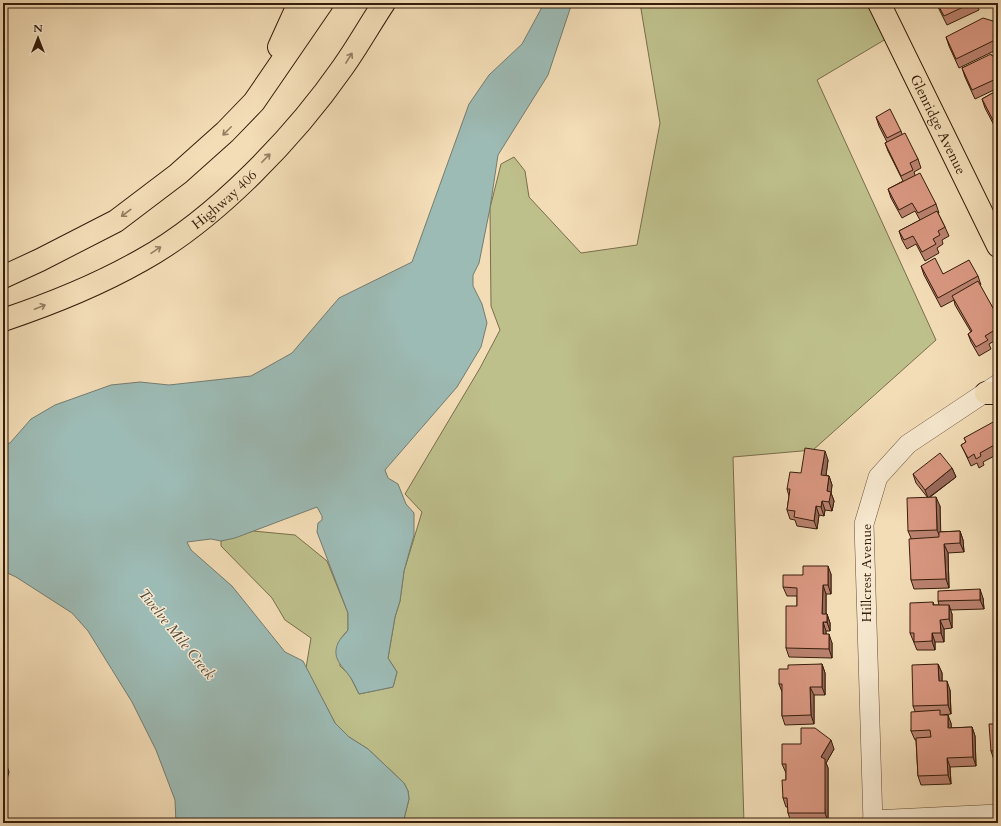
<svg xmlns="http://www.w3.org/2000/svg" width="1001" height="826" viewBox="0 0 1001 826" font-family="Cardo,serif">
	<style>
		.green { fill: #bec08c; stroke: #7a6e4b }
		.water { fill: #9dbbb5; stroke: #747c71 }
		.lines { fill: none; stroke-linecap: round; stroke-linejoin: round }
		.minor-casing { stroke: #654d35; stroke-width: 20 }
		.major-casing { stroke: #361d0a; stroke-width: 24 }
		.highway-casing { stroke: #361d0a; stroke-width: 24 }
		.minor { stroke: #f7e9d0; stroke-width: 19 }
		.major { stroke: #f3ddb7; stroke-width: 22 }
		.highway { stroke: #f3ddb7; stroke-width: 22 }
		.wall { fill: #bb8370; stroke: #361d0a }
		.shaded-wall { fill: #996a5b; stroke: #361d0a }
		.building { fill: #da9882; stroke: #361d0a }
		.oneway { stroke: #947d60 }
		.labels { text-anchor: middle; stroke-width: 3; stroke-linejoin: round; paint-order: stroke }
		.street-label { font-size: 14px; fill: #361d0a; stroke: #f7e9d0 }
		.water-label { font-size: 15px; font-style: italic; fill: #554c3d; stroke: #f7e9d0 }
	</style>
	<rect width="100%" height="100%" fill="#f3ddb7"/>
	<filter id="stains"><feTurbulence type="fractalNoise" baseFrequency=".005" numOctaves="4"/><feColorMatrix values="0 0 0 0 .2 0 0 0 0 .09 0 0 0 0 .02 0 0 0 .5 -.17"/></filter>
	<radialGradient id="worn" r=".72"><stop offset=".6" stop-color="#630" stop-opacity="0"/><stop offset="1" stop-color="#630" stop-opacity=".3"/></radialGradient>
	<!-- green -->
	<path class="green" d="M640 3H883L901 30 817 80 936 340 813 450 733 457 744 823H403L409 799 408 791 404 783 368 749 349 737 335 723 306 668 311 638 285 620 272 598 221 546V541L253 531 295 535 327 561 348 613V630L341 638 340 666 349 674 359 694 393 687 397 672 388 658 395 617 400 601 404 571 422 512 405 494 480 368 500 330 491 306 490 208 501 164 514 157 525 171 529 197 581 253 637 245 660 123Z"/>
	<!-- water -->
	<path class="water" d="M541 3H572L548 75 498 155 490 208 479 263 473 275V286L482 304 487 323 481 347 457 387 385 470 388 478 398 484 406 504 414 513V535L404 571 400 601 395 617 388 658 397 672 393 687 359 694C356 688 353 680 348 674 340 664 332 657 338 643 340 638 345 635 348 630V613L317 532 318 523 322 520V516L317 507 235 538 221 541 211 539 187 542 191 550 232 586 285 652 303 661 335 723 349 737 368 749 404 783 408 791 409 799 403 823H176L175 800 156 750 132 702 88 631 72 613 16 577 3 571V445L10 443 31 419 55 405 111 385 140 382 169 385 251 376 292 353 339 298 412 262 469 104 489 75 522 44 541 9Z"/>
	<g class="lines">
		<defs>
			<path id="minor" d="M872 820 998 814
				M873 823 864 524 878 477 908 444 998 384"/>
			<g id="major">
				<path id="s1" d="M879 3 998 246"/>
				<path d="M986 393H998"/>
			</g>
			<g id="highway">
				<path d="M279 47 299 3"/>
				<path d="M3 277 40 260 116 221 178 174 225 132 254 102 322 3"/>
				<path id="s2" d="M3 320C51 304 98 285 142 260 216 219 295 136 343 67 358 46 370 24 384 3"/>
			</g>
		</defs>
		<!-- minor casing -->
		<use href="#minor" class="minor-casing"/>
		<!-- major casing -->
		<use href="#major" class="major-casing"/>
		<!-- highway casing -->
		<use href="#highway" class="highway-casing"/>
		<!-- minor -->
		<use href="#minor" class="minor"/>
		<!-- major -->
		<use href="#major" class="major"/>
		<!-- highway -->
		<use href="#highway" class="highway"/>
	</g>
	<!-- wall -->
	<path class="wall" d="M936 3H977L979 10 947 25Z
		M998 28V44L997 45 998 49 959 68 949 46 946 37Z
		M992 56 998 59V88L975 99 965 77 962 68Z
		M998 90V131H997L985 108 982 99Z
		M876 117 901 131 902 134 918 159 921 168 914 172 915 175 936 204 939 213H938L945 227 949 236 942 240 943 244 937 248 939 253 925 261 916 244 907 249 902 240 899 231 920 220 915 211 902 218 891 198 888 189 903 181 888 151 885 143 887 142 879 126Z
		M921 266 943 274 978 276 981 285 980 286 998 317V339L989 344 991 349 979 356 971 342 968 334 971 332 955 305 954 300 941 307 924 275Z
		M998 427V454L983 462 984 465 979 468 977 463 971 466 965 453 961 445 966 442 964 438Z
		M828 460 826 475 829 476 832 485 831 493 834 501 832 511 825 510 824 516 819 515 817 529 797 526 795 520 790 519 787 510 789 496 787 489 801 473Z
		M952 468 956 477 929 498 940 506V532L960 531 963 540 964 552 948 553 949 588 914 589 911 580V538L908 531 928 498 916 483 913 474Z
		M831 574V594H826V614H827L830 623V631H826V634L832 643V658L789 657 786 648 797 606V596H787L783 587 803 575Z
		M983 598 984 609 950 610 952 614V628L944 629V642H935V650H917L910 633 933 602 934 605H939L938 601Z
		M822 664 825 673V695H814V724L785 725 782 716V692L779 684 788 669Z
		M938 664 942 673V681L950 690 951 714 942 715 951 723V728L972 727 975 736 976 766 950 767 951 784 921 785 918 776 916 740H915L911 731 915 711 913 706Z
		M998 724V760H994L991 751Z
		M834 749 826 763 828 768V822H791L788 813V807H786L783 798 786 780V773L782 764Z"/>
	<!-- shaded-wall -->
	<path class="shaded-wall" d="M825 451 828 460 825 483 821 475Z
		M952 468 956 477 928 498 925 490Z
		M829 476 832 485 831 493 834 501 832 511 829 502 827 491Z
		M936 497 940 506 941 539 937 530Z
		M822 501 825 510 824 516 821 507Z
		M816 506 819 515 817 529 814 521Z
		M960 531 963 540 964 552 960 543Z
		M944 544 948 553 949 588 946 579Z
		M828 566 831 574V594L828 585Z
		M823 585 826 594V623L822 614Z
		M980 589 983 598 984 609 980 600Z
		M949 605 952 614V628L949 619Z
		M827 614 830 623V631L827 622Z
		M940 620 944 629V642L941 633Z
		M823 622 826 631V643L823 634Z
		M932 633 935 642V650L932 641Z
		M829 634 832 643V658L829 649Z
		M822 664 825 673V695L822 687Z
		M938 664 942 673V690L939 681Z
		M947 681 950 690 951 714 948 705Z
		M810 687 814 695V724L811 715Z
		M948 715 951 723 952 737 948 728Z
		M972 727 975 736 976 766 973 757Z
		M831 740 834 749 826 763 828 768V822L825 813 821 757Z
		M947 758 950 767 951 784 948 775Z
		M6 763 9 772 3 794V773Z"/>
	<!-- building -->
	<path class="building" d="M937 3H972L944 16Z
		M983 18 993 21 998 28V34L993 36 995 40 956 59 946 37Z
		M991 54 992 56 996 55 998 59V78L972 90 962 68Z
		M998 90V120L994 122 982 99Z
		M890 109 901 131 887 138 876 117Z
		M905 133 918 159 910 163 913 170 901 176 885 143Z
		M920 173 936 204 918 213 912 203 899 210 888 189Z
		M937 211 945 227 938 231 940 235 933 239 936 244 922 252 913 236 904 240 899 231Z
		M935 258 943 274 969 260 978 276 938 298 921 266Z
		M978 281 998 317V328L985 336 988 340 976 347 968 334 972 331 952 296Z
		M995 421 998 427V443L980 453 981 456 976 459 974 454 968 458 961 445 966 442 964 438Z
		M805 448 825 451 821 475 829 476 827 491 831 492 829 502 822 501 821 507 816 506 814 521 794 517 795 511 787 510 790 489H787L790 472 801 473Z
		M940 453 952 468 925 490 913 474Z
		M936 497 937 530 908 531 907 498Z
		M960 531V543L944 544 946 579 911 580 909 539 939 537V532Z
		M803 566H828V585H823L822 614H827V622H823V634H829V649L786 648V606H797V588L783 587V575H803Z
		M980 589V600L938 601V591Z
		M933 602V605H949V619L940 620 941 633H932V641L914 642V633H910V603Z
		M822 664V687H810L811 715 782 716V684H779V669H788V665Z
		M938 664 939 681H947L948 705 913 706 912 665Z
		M940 710V715H948V728L972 727 973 757 947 758 948 775 918 776 916 738 931 737 930 730 911 731V712Z
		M989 724H998V750L991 751Z
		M801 728H815L831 740 821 757 825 759V813H788L787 798H783L782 780H786V764H782V744H801Z
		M3 762 6 763 3 773Z"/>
	<!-- one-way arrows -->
	<defs><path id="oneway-shaft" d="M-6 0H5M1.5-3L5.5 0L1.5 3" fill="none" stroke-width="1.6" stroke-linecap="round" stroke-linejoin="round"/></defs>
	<g class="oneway">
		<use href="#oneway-shaft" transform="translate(349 58) rotate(-58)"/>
		<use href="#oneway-shaft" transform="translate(227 131) rotate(135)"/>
		<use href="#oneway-shaft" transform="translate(266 158) rotate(-46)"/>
		<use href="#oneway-shaft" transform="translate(126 213) rotate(143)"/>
		<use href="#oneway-shaft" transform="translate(156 250) rotate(-34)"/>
		<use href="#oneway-shaft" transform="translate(40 307) rotate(-22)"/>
	</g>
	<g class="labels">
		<!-- street labels -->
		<g class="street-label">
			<text dy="5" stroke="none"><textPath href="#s1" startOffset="135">Glenridge Avenue</textPath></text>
			<text dy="5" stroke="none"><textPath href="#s2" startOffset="254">Highway 406</textPath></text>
			<text transform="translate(866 573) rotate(-90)" y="5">Hillcrest Avenue</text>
		</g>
		<!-- water labels -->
		<g class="water-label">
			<text transform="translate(177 634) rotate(51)" y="5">Twelve Mile Creek</text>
		</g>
	</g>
	<!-- margin -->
	<rect width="1001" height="826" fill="none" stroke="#f3ddb7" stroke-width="16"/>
	<rect x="4" y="4" width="993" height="818" fill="none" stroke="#361d0a" stroke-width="2"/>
	<rect x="8" y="8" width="985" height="810" fill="none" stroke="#361d0a"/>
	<!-- north arrow -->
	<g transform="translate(38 38)" stroke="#f7e9d0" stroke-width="3" paint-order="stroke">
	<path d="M0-3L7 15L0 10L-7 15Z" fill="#361d0a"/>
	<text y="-6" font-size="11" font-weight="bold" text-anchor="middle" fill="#361d0a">N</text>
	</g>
	<rect width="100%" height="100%" filter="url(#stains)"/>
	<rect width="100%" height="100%" fill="url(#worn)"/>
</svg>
